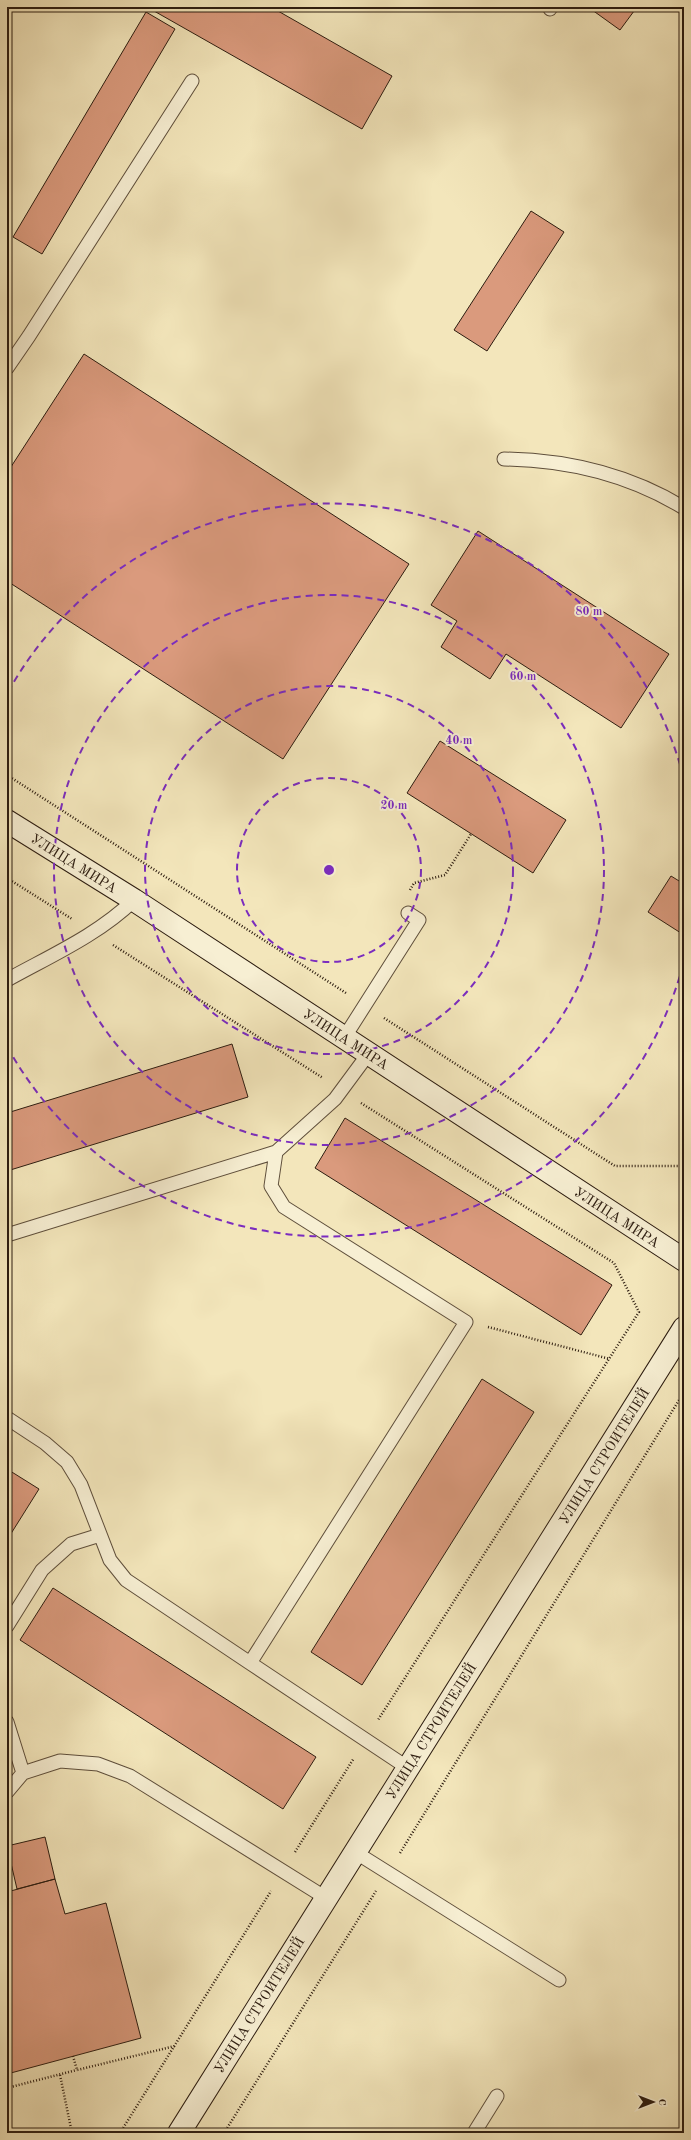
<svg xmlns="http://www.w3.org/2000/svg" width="691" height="2140" viewBox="0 0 691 2140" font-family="'Old Standard TT',serif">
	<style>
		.building { fill: #da9a7d; stroke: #2c1c10 }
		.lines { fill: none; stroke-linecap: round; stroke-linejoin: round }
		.lane-casing { stroke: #5e4e3b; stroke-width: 15 }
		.secondary-casing { stroke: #2c1c10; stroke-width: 24 }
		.path { stroke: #2c1c10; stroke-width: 2.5; stroke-dasharray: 1 2; stroke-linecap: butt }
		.lane { stroke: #f7efd3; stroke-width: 13 }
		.secondary { stroke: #f7efd3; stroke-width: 22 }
		.ring { fill: none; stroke: #7b2cbf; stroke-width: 2; stroke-dasharray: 7 5 }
		.labels { text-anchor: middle; stroke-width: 4; stroke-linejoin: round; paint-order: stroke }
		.street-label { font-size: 14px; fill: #2c1c10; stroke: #f7efd3 }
		.centre { fill: #7b2cbf; stroke: #f7efd3; stroke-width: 2 }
		.ring-label { font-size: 12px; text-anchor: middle; font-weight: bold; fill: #7b2cbf; stroke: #f7efd3; stroke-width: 4; stroke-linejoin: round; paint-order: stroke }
	</style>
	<rect width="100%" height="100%" fill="#f3e6bb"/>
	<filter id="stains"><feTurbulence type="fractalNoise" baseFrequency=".005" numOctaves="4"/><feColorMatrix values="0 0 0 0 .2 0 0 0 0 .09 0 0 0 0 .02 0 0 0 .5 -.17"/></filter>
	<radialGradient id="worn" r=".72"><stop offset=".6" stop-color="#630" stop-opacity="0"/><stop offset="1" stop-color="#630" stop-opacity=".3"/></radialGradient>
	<!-- building -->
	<path class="building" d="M147 7H271L392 76 362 129Z
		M588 7H637L620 30Z
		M146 12 175 29 42 254 13 237Z
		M531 211 564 232 487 351 454 330Z
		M84 354 409 564 283 759 7 581V473Z
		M478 531 669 654 621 728 506 654 490 679 441 647 457 621 431 605Z
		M440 741 566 820 533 873 407 793Z
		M671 876 684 884V935L648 912Z
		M232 1044 248 1097 7 1171V1113Z
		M345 1118 612 1285 581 1335 315 1168Z
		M482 1379 534 1412 362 1685 311 1652Z
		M7 1469 39 1489 7 1540Z
		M53 1588 316 1757 283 1809 20 1640Z
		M45 1837 55 1879 17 1889 7 1846Z
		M55 1879 65 1914 106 1903 141 2038 7 2074V1892Z"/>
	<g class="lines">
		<defs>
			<path id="lane" d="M550 9 551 7
				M7 368 29 336 192 81
				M504 459C569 460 628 474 684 508
				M7 980C50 956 98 935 134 900
				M344 1038 419 920 408 913
				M369 1053 335 1099 276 1152 271 1186 284 1207 466 1322 250 1663 408 1768
				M7 1235 276 1152
				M7 1418 45 1443 67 1462 81 1485 110 1560 126 1580 250 1663
				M7 1626 42 1570 71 1544 100 1535
				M7 1722 23 1773
				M7 1792 23 1773 60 1761 98 1764 130 1776 326 1898
				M355 1852 559 1980
				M474 2133 497 2096"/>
			<path id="secondary" d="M7 821 134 900 684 1260
				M179 2133 684 1328"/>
		</defs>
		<!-- lane casing -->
		<use href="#lane" class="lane-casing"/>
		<!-- secondary casing -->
		<use href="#secondary" class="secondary-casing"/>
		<!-- path -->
		<path class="path" d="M7 775 346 993
			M7 878 72 919
			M410 890 414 883 445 875 471 834
			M113 945 323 1078
			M384 1018 615 1166H684
			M361 1103 614 1263 639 1312 378 1720
			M488 1327 610 1359
			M295 1852 354 1758
			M400 1853 684 1392
			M73 2056 77 2070 175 2046
			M60 2075 72 2133
			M7 2088 77 2070
			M120 2133 271 1891
			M224 2133 376 1891"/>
		<!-- lane -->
		<use href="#lane" class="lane"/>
		<!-- secondary -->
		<use href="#secondary" class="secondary"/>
	</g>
	<!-- distance rings -->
	<g class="ring">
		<circle cx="329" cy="870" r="92"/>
		<circle cx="329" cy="870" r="184"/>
		<circle cx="329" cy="870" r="275"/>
		<path d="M683 965A367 367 0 0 1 8 1048M8 692A367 367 0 0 1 683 775"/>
	</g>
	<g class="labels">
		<!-- street labels -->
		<g class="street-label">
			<text transform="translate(74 863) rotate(32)" y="5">УЛИЦА МИРА</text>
			<text transform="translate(346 1039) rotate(33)" y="5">УЛИЦА МИРА</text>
			<text transform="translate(617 1217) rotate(33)" y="5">УЛИЦА МИРА</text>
			<text transform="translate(604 1456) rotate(-58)" y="5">УЛИЦА СТРОИТЕЛЕЙ</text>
			<text transform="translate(431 1731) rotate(-58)" y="5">УЛИЦА СТРОИТЕЛЕЙ</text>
			<text transform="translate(259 2005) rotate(-58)" y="5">УЛИЦА СТРОИТЕЛЕЙ</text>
		</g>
	</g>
	<circle cx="329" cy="870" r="6" class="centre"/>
	<g class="ring-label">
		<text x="589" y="615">80 m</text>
		<text x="523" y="680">60 m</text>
		<text x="459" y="744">40 m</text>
		<text x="394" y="809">20 m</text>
	</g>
	<!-- margin -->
	<rect width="691" height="2140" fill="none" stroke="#f3e6bb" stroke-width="24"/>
	<rect x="8" y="8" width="675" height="2124" fill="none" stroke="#2c1c10" stroke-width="2"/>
	<rect x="12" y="12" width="667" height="2116" fill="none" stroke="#2c1c10"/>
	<!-- north arrow -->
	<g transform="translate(653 2102) rotate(90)" stroke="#f7efd3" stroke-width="3" paint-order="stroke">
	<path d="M0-3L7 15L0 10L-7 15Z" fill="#2c1c10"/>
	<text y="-6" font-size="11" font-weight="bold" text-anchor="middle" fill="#2c1c10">С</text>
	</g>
	<rect width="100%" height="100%" filter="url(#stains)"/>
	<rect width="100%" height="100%" fill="url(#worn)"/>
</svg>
